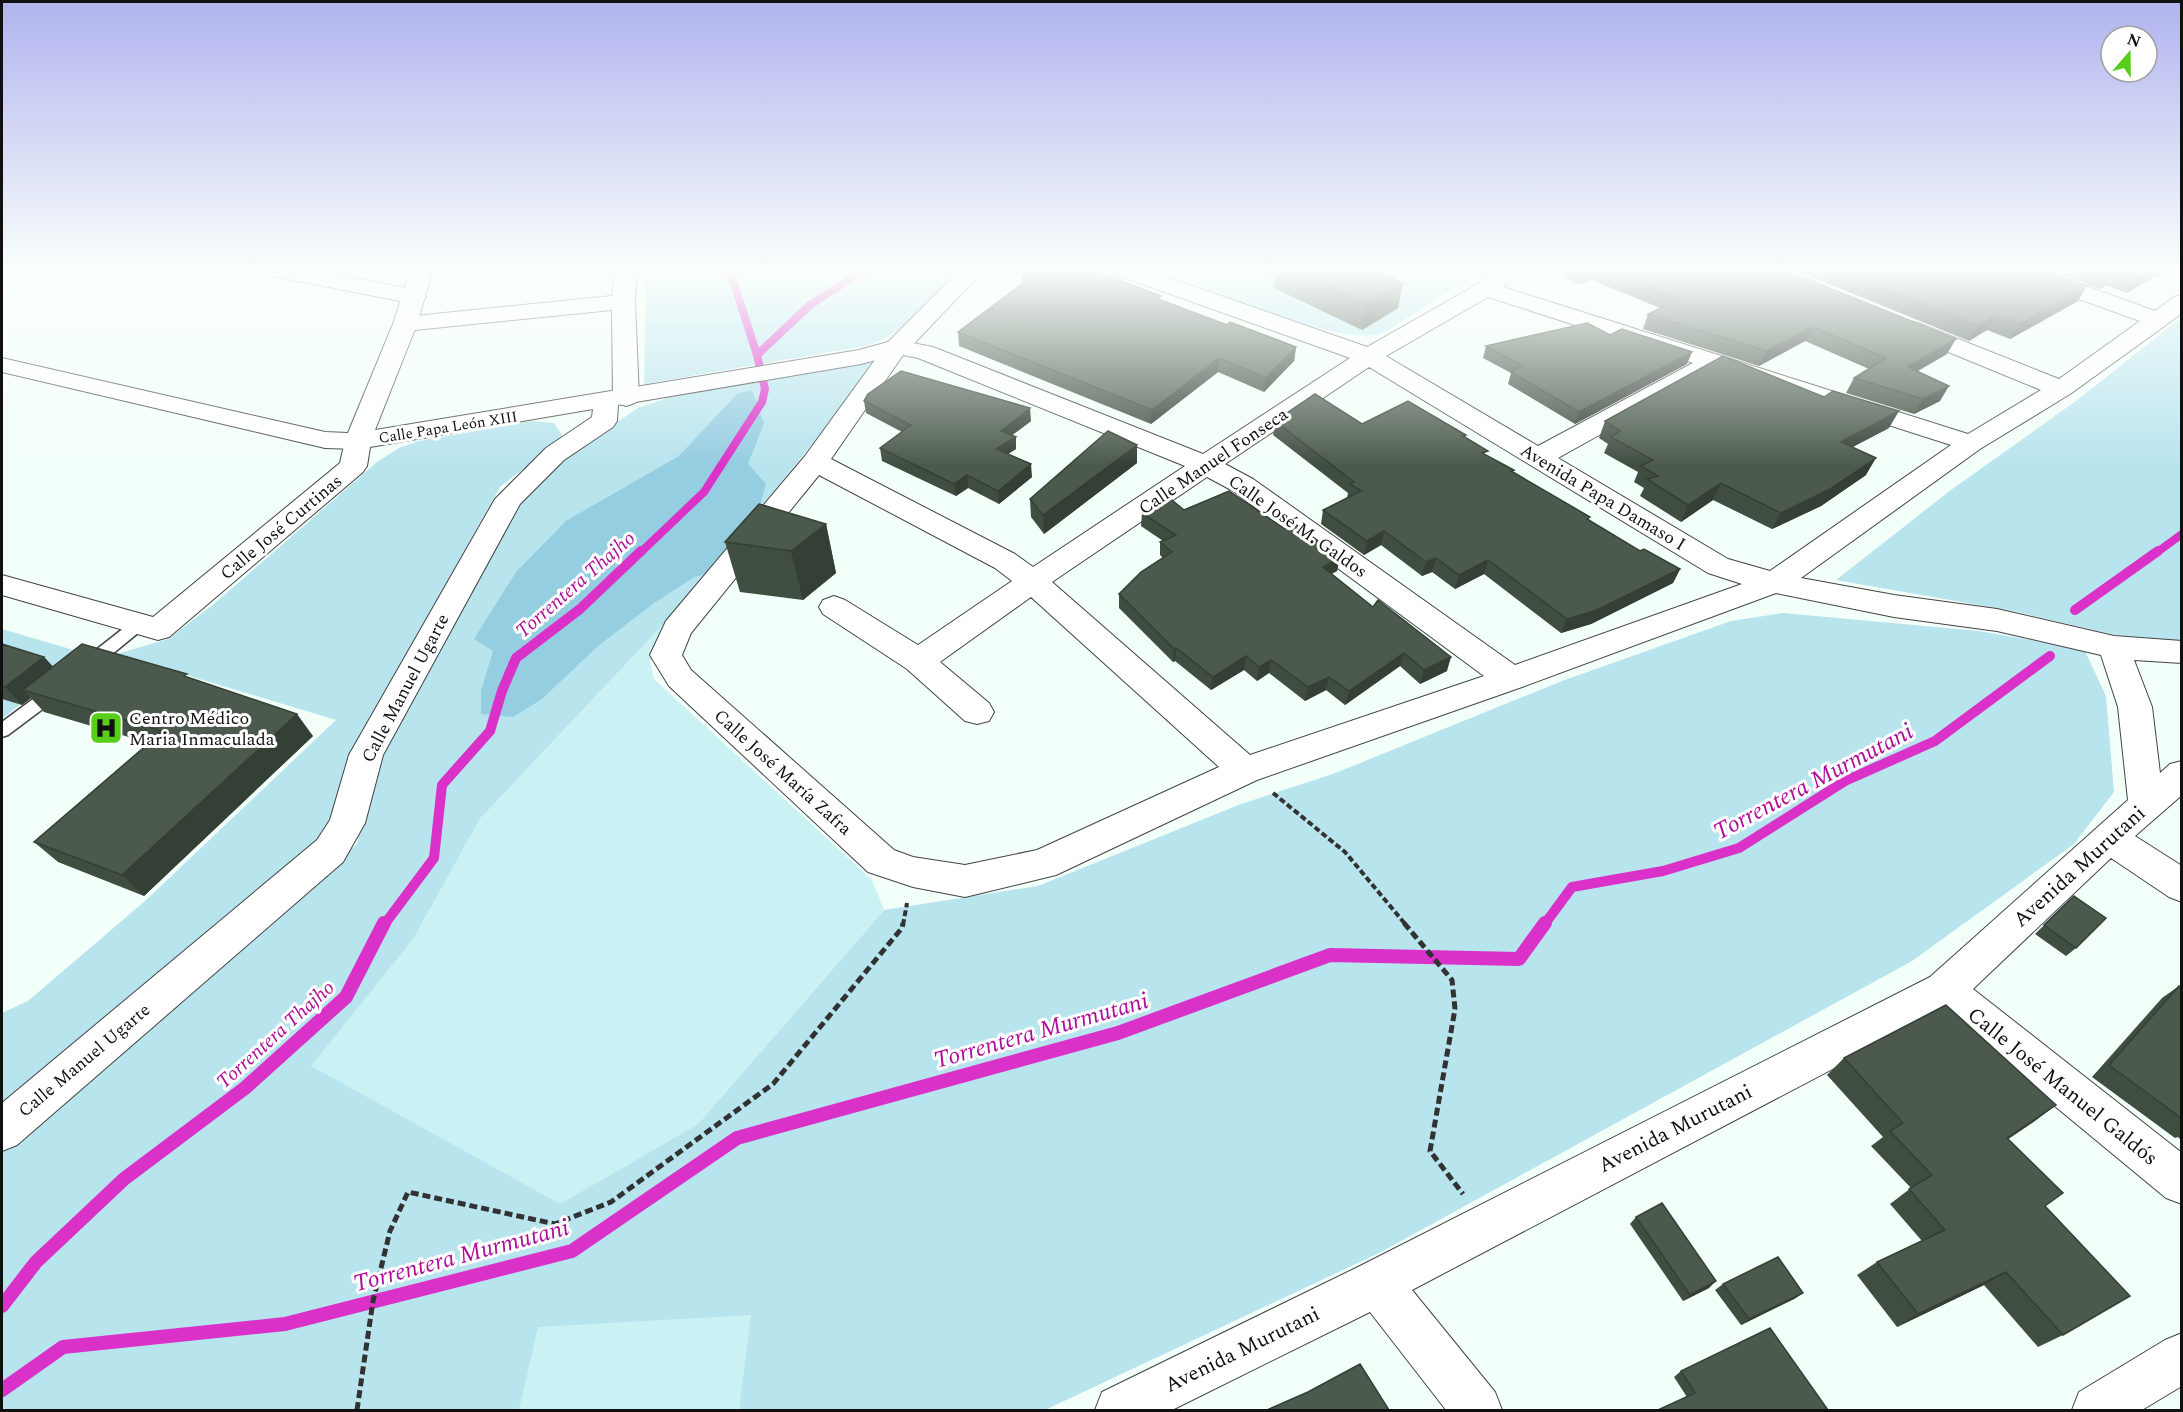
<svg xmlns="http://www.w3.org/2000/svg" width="2183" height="1412" viewBox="0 0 2183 1412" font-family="Spectral,serif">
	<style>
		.green { fill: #b8e4ee }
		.forest { fill: #95cde1 }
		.pitch { fill: #caf2f4 }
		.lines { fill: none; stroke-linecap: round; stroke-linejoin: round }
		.stream-far2 { stroke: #da32c8; stroke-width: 8 }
		.stream-far1 { stroke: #da32c8; stroke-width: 10 }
		.stream { stroke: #da32c8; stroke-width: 14 }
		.service-casing { stroke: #434343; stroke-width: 3 }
		.minor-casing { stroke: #434343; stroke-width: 2 }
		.tertiary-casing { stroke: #434343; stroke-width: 2 }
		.path-far1 { stroke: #323232; stroke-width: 4; stroke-dasharray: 6 3; stroke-linecap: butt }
		.path { stroke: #323232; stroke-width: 5; stroke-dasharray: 8 4; stroke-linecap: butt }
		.service { fill: #fff; fill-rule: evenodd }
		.minor { fill: #fff; fill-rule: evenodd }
		.tertiary { fill: #fff; fill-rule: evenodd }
		.wall { fill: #404d41 }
		.shaded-wall { fill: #343f35 }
		.building { fill: #4b5a4c; stroke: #343f35; stroke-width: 1.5 }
		.labels { text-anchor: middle; stroke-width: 6; stroke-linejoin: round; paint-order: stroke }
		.far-street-label { font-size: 15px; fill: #101010; stroke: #fff }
		.street-label { font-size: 18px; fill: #101010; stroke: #fff }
		.poi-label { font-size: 18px; fill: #101010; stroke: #fff; text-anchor: start }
		.water-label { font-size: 20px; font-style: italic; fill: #af0c98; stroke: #fff }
		.near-street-label { font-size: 21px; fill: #101010; stroke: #fff }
		.near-water-label { font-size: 24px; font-style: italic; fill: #af0c98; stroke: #fff }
	</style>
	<rect width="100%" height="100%" fill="#f3fff9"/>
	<!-- green -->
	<path class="green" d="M646 268H961C933 297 908 330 870 345L644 384Z
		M1154 268H1473L1476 271 1475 275 1383 333C1346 350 1197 284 1154 268Z
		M2181 318V641L2115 635 2013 611 1836 580 1951 490 2076 401Z
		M880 361 677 610 480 819 414 938 312 1066 697 1125 884 910 1038 886 1241 804 1333 774 1562 681 1731 621 1783 613 1979 631 2084 649 2106 696 2114 792 2074 844 1912 961 1379 1253 1045 1410H2V1147L173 1006 357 844 374 762 522 494 570 454 638 408 688 391Z
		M532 421 554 423 562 435 552 447 500 487 377 707 335 815 319 841 2 1108V1013L28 1001 145 901 336 720 117 654 168 639 214 604 377 462 399 448 419 441Z
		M2 629 84 653 2 719Z"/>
	<!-- forest -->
	<path class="forest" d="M752 390 764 423 748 464 766 484 754 526 720 568 693 578 654 603 598 646 542 699 513 717 481 714V691L493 651 474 639 516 572 566 521 679 456 738 393Z"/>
	<!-- pitch -->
	<path class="pitch" d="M677 610 650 661 654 679 872 880 884 910 697 1125 560 1204 311 1066 414 938 480 819Z
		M751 1315 739 1410H519L538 1327Z"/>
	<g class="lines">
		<!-- stream-far2 -->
		<path class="stream-far2" d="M757 355 810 305 867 268
			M640 553 704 492 762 402 765 389 757 355 729 268
			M2156 553 2182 534"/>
		<!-- stream-far1 -->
		<path class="stream-far1" d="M2075 610 2158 551
			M384 925 434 858 442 785 490 731 502 691 516 658 580 609 641 551
			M1544 925 1572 887 1663 871 1739 848 1845 781 1935 741 2050 656"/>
		<!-- stream -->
		<path class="stream" d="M2 1306 36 1262 124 1179 245 1088 346 997 384 923
			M2 1390 63 1347 285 1324 572 1251 737 1138 1118 1033 1330 955 1519 959 1545 923"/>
		<defs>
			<path id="service" d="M139 619 144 620 147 624 144 628 94 669H82L80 665 82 661 134 620Z
				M54 686 60 688 62 692 60 696 8 735 2 737V722L48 688Z"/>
			<path id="minor" d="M257 268H304L415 290 423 292 426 297 423 302 415 304 268 275 260 273Z
				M615 268H637L635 302 639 398 635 403 626 406 617 403 613 398 612 310 405 331 397 329 393 324 397 319 405 317 612 296Z
				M1108 268H1141L1367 347 1478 284 1498 268H1523L1503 287 1968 434 2041 390 1902 333 1898 328 1902 323 1910 321 1918 323 2059 379 2140 321 2006 273 2003 268H2036L2155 311 2174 297 2182 295V313L2166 325 2070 394 1980 449 1801 578 1894 595 1997 609 2114 636 2182 641V663L2134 660 2152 707 2160 773 2170 764 2182 761V795L2135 836 2182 866V902L2169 897 2111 858 1973 989 2182 1153V1204L2166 1198 1941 1012 1412 1290 1495 1392 1502 1410H1446L1370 1312 1172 1410H1095L1102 1392 1360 1266 1930 977 2128 800 2118 707 2101 655 1997 631 1894 617 1776 593 1522 687 1257 780 1056 875 965 897 913 887 868 872 669 686 650 655 666 621 805 456 888 342 897 340 933 347 1203 454 1350 358 1111 273ZM1488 297 1693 363 1538 446 1386 356ZM903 355 918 358 1185 466 1033 567 1015 554 831 459ZM1369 367 1708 573 1742 584 1515 665 1253 479 1225 464ZM1716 370 1951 445 1770 571 1728 559 1558 458ZM819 475 995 568 1012 581 918 645 845 600 834 596 823 600 819 607 823 614 907 669 965 721 977 724 989 721 994 712 989 703 940 662 1031 597 1219 767 1037 850 965 865 913 857 894 850 691 670 682 655 691 633ZM1207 477 1233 491 1484 676 1250 755 1052 582Z
				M358 433 367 435 371 441 367 466 363 472 169 637 158 640 2 595V575L153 617 340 463 345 441 349 435Z
				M2182 1333V1386L2142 1410H2072L2079 1392 2165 1340Z"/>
			<path id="tertiary" d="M411 268H433L417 324 375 430 859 350 888 342 962 268H986L906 352 861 364 618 405 617 421 613 427 564 460 520 504 383 755 365 823 343 862 17 1145 2 1151V1103L317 840 330 820 349 755 495 499 546 448 592 417 593 409 358 449 325 448 2 372V358L325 432 348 433 393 324Z"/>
		</defs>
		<!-- service casing -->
		<use href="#service" class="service-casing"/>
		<!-- minor casing -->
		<use href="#minor" class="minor-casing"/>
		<!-- tertiary casing -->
		<use href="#tertiary" class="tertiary-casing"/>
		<!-- path-far1 -->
		<path class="path-far1" d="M1273 793 1345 852 1406 925
			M903 925 907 903"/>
		<!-- path -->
		<path class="path" d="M1404 923 1452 980 1455 1009 1430 1151 1463 1194
			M357 1410 373 1301 390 1231 408 1192 555 1224 611 1202 773 1084 902 928 903 923"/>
		<!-- service -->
		<use href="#service" class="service"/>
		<!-- minor -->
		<use href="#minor" class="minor"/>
		<!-- tertiary -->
		<use href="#tertiary" class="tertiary"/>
	</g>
	<!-- wall -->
	<path class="wall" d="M458 268H513V270L460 274Z
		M1276 268H1371L1398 308 1362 330 1274 288Z
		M1550 268H1780L1947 354 1917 371 1940 401 1914 414 1846 393 1854 378 1869 369 1805 341 1759 366 1643 329 1648 314 1660 308 1592 280 1579 284Z
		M1790 268H2015L2078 301 2010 339 1987 330 1969 341Z
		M2045 268H2167L2158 277 2155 276 2127 293 2106 285 2100 289Z
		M1021 275 1161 301 1227 325 1296 347 1294 361 1264 392 1218 372 1151 424 959 346 958 332 1022 284Z
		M1610 335 1687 364 1575 424 1508 384 1511 373 1483 358 1486 346Z
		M864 401 1031 421 1012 435 1016 449 1008 454 1032 477 999 504 968 488 956 496 882 461 880 448 902 432 866 413Z
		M1275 421 1362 424 1466 437 1487 456 1514 470 1513 472 1589 520 1640 551 1680 569 1673 583 1591 624 1561 633 1484 574 1455 589 1432 572 1422 576 1381 545 1364 555 1321 524 1323 510 1347 498 1348 493 1273 435Z
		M1605 421 1889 428 1852 447 1866 475 1821 506 1772 529 1713 500 1681 522 1640 496 1644 488 1634 482 1638 472 1604 453 1608 444 1599 438Z
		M1137 445V463L1044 534 1031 517 1030 499Z
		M1184 510 1285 529 1340 557 1337 571 1331 574 1447 671 1420 684 1400 666 1345 705 1326 690 1305 701 1269 673 1257 681 1244 670 1211 690 1175 661 1173 662 1119 608V594L1163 558 1160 555V542L1163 541 1141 526 1142 513Z
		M826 524 836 573 803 600 740 592 725 542Z
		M2 644 44 657 53 667 191 679 313 736 144 896 58 862 34 842 149 743 44 712 31 698 22 705 2 699Z
		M2074 896 2076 948 2066 956 2035 934Z
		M2179 986 2181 987V1140L2178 1137 2175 1138 2092 1077 2162 998Z
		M1844 1058 2056 1105 2008 1139 2045 1206 2063 1335 2038 1347 1984 1285 1897 1327 1857 1275 1877 1262 1922 1241 1890 1204 1911 1188 1871 1146 1883 1137 1827 1075Z
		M1636 1217 1709 1288 1683 1301 1630 1224Z
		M1723 1284 1803 1293 1794 1299 1741 1325 1715 1290Z
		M1681 1371 1828 1410 1687 1397 1674 1377Z"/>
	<!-- shaded-wall -->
	<path class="shaded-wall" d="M1587 268H1596L1592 280 1579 284 1584 269Z
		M2116 268H2117L2106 285 2100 289 2112 270Z
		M2150 268H2160L2155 276 2127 293 2139 275Z
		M1403 283 1398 308 1362 330 1366 304Z
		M2087 286 2078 301 2010 339 2020 324Z
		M1996 315 1987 330 1969 341 1978 326Z
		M1813 327 1805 341 1759 366 1766 351Z
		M1956 339 1947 354 1899 382 1908 367Z
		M1296 347 1294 361 1264 392 1266 378Z
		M1692 352 1687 364 1575 424 1579 412Z
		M1219 358 1218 372 1151 424 1152 410Z
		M1949 386 1940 401 1914 414 1923 399Z
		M1030 408 1031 421 1002 443 1001 431Z
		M1899 411 1889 428 1832 458 1841 442Z
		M1016 437V449L997 461 996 449Z
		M1137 445V463L1044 534 1043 515Z
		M1876 458 1866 475 1821 506 1772 529 1781 513Z
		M1031 464 1032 477 999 504 998 491Z
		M967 475 968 488 956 496 954 484Z
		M1721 483 1713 500 1681 522 1688 505Z
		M826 524 836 573 803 600 791 551Z
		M1384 531 1381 545 1364 555 1367 541Z
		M1340 557 1337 571 1320 580 1323 567Z
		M1436 558 1432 572 1422 576 1426 562Z
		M1488 560 1484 574 1455 589 1459 575Z
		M1680 569 1673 583 1591 624 1561 633 1567 619Z
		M1176 648 1175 661 1173 662 1174 649Z
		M1404 653 1400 666 1345 705 1349 691Z
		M1246 656 1244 670 1211 690 1213 677Z
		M44 657 61 675 23 690 31 698 22 705 5 687Z
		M1451 657 1447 671 1420 684 1424 670Z
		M1271 660 1269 673 1257 681 1259 667Z
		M1329 677 1326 690 1305 701 1308 687Z
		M297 714 313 736 144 896 122 875Z
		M2056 1105 2035 1121 1986 1154 2007 1138Z
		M2006 1272 1984 1285 1897 1327 1918 1314Z
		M1716 1281 1709 1288 1683 1301 1690 1295Z
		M1803 1293 1794 1299 1741 1325 1749 1319Z"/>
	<!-- building -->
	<path class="building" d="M1031 268H1088L1161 296 1158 299 1227 325 1230 322 1296 347 1266 378 1219 358 1152 410 958 332 1030 278 1021 275Z
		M1289 268H1371L1403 283 1366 304Z
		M1604 268H1780L1956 339 1908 367 1949 386 1923 399 1854 378 1886 358 1813 327 1766 351 1648 314 1679 299Z
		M1833 268H2015L2027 273 2034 268H2036L2087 286 2020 324 1996 315 1978 326Z
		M2122 268H2150L2139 275Z
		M1587 323 1610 335 1622 329 1692 352 1579 412 1511 372 1523 366 1486 346Z
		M1723 356 1824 397 1833 391 1899 411 1841 442 1876 458 1830 489 1781 513 1721 483 1688 505 1647 479 1658 476 1641 466 1653 460 1611 437 1620 431 1605 421Z
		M901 371 1030 408 1001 431 1016 437 996 449 1031 464 998 491 967 475 954 484 880 448 911 425 864 401 868 394Z
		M1315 394 1362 424 1408 401 1466 435 1463 436 1488 451 1482 453 1514 470 1511 471 1590 517 1587 519 1640 551 1644 549 1680 569 1597 610 1567 619 1488 560 1459 575 1436 558 1426 562 1384 531 1367 541 1323 510 1361 491 1350 484 1354 482 1275 421Z
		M1108 431 1137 445 1043 515 1030 499Z
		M1229 491 1285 529 1295 524 1340 557 1323 567 1373 607 1378 600 1451 657 1424 670 1404 653 1349 691 1329 677 1308 687 1271 660 1259 667 1246 656 1213 677 1176 648 1174 649 1119 594 1141 572 1172 552 1160 542 1176 535 1142 513 1167 496 1184 510Z
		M759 504 826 524 791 551 725 542Z
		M2 644 44 657 5 687 2 686Z
		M82 644 187 674 184 676 297 714 122 875 34 842 163 731 23 690Z
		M2074 896 2106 918 2076 948 2044 925Z
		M2179 986 2181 987V1118L2109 1065Z
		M1946 1005 2056 1105 2007 1138 2063 1193 2045 1206 2130 1296 2063 1335 2006 1272 1918 1314 1877 1262 1945 1230 1909 1189 1932 1175 1890 1131 1903 1123 1844 1058Z
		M1662 1203 1716 1281 1690 1295 1636 1217Z
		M1778 1257 1803 1293 1749 1319 1723 1284Z
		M1770 1328 1828 1410H1658L1695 1393 1681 1371Z
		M1360 1364 1389 1410H1267L1308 1392Z"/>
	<!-- sky -->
	<linearGradient id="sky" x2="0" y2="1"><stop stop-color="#b0b3ee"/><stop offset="0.58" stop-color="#fafffc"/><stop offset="1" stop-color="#fafffc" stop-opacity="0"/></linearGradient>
	<rect width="2183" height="466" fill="url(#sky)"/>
	<!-- icons -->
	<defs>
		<symbol id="hospital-square" viewBox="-11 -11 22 22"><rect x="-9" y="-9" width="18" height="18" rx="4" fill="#57ce19" stroke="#fff"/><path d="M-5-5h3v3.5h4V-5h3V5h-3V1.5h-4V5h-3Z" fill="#111"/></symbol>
	</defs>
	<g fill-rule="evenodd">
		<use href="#hospital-square" x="87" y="709" width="38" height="38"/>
	</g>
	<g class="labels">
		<!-- far-street labels -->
		<g class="far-street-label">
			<text transform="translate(448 427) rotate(-9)" y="5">Calle Papa León XIII</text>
		</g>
		<!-- street labels -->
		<g class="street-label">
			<text transform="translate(1213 461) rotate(-34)" y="6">Calle Manuel Fonseca</text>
			<text transform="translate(1603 497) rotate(31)" y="6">Avenida Papa Damaso I</text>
			<text transform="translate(1298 526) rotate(35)" y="6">Calle José M. Galdos</text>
			<text transform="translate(281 527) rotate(-40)" y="6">Calle José Curtinas</text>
			<text transform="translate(405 688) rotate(-62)" y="6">Calle Manuel Ugarte</text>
			<text transform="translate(783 772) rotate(42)" y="6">Calle José María Zafra</text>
			<text transform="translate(84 1060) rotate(-40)" y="6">Calle Manuel Ugarte</text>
		</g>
		<!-- poi labels -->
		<g class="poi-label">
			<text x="129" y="724">Centro Médico<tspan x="129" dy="21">Maria Inmaculada</tspan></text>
		</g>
		<!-- water labels -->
		<g class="water-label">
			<text transform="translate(575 584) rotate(-41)" y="7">Torrentera Thajho</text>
			<text transform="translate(275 1034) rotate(-42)" y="7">Torrentera Thajho</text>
		</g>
		<!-- near-street labels -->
		<g class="near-street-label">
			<text transform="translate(2079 866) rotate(-42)" y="7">Avenida Murutani</text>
			<text transform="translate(2063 1086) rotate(39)" y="7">Calle José Manuel Galdós</text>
			<text transform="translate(1675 1128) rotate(-27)" y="7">Avenida Murutani</text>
			<text transform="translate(1242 1349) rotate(-26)" y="7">Avenida Murutani</text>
		</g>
		<!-- near-water labels -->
		<g class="near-water-label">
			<text transform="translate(1813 781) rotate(-28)" y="8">Torrentera Murmutani</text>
			<text transform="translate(1041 1030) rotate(-16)" y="8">Torrentera Murmutani</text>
			<text transform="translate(461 1255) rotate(-15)" y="8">Torrentera Murmutani</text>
		</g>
	</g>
	<!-- border -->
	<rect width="2183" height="1412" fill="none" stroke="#101010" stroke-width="6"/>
	<!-- north arrow -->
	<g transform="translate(2129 54) rotate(20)"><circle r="28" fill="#ffffff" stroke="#9f9f9f" stroke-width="1.5"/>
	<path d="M0-4.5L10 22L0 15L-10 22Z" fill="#57ce19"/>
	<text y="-9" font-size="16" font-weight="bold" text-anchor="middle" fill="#101010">N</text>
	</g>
</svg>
